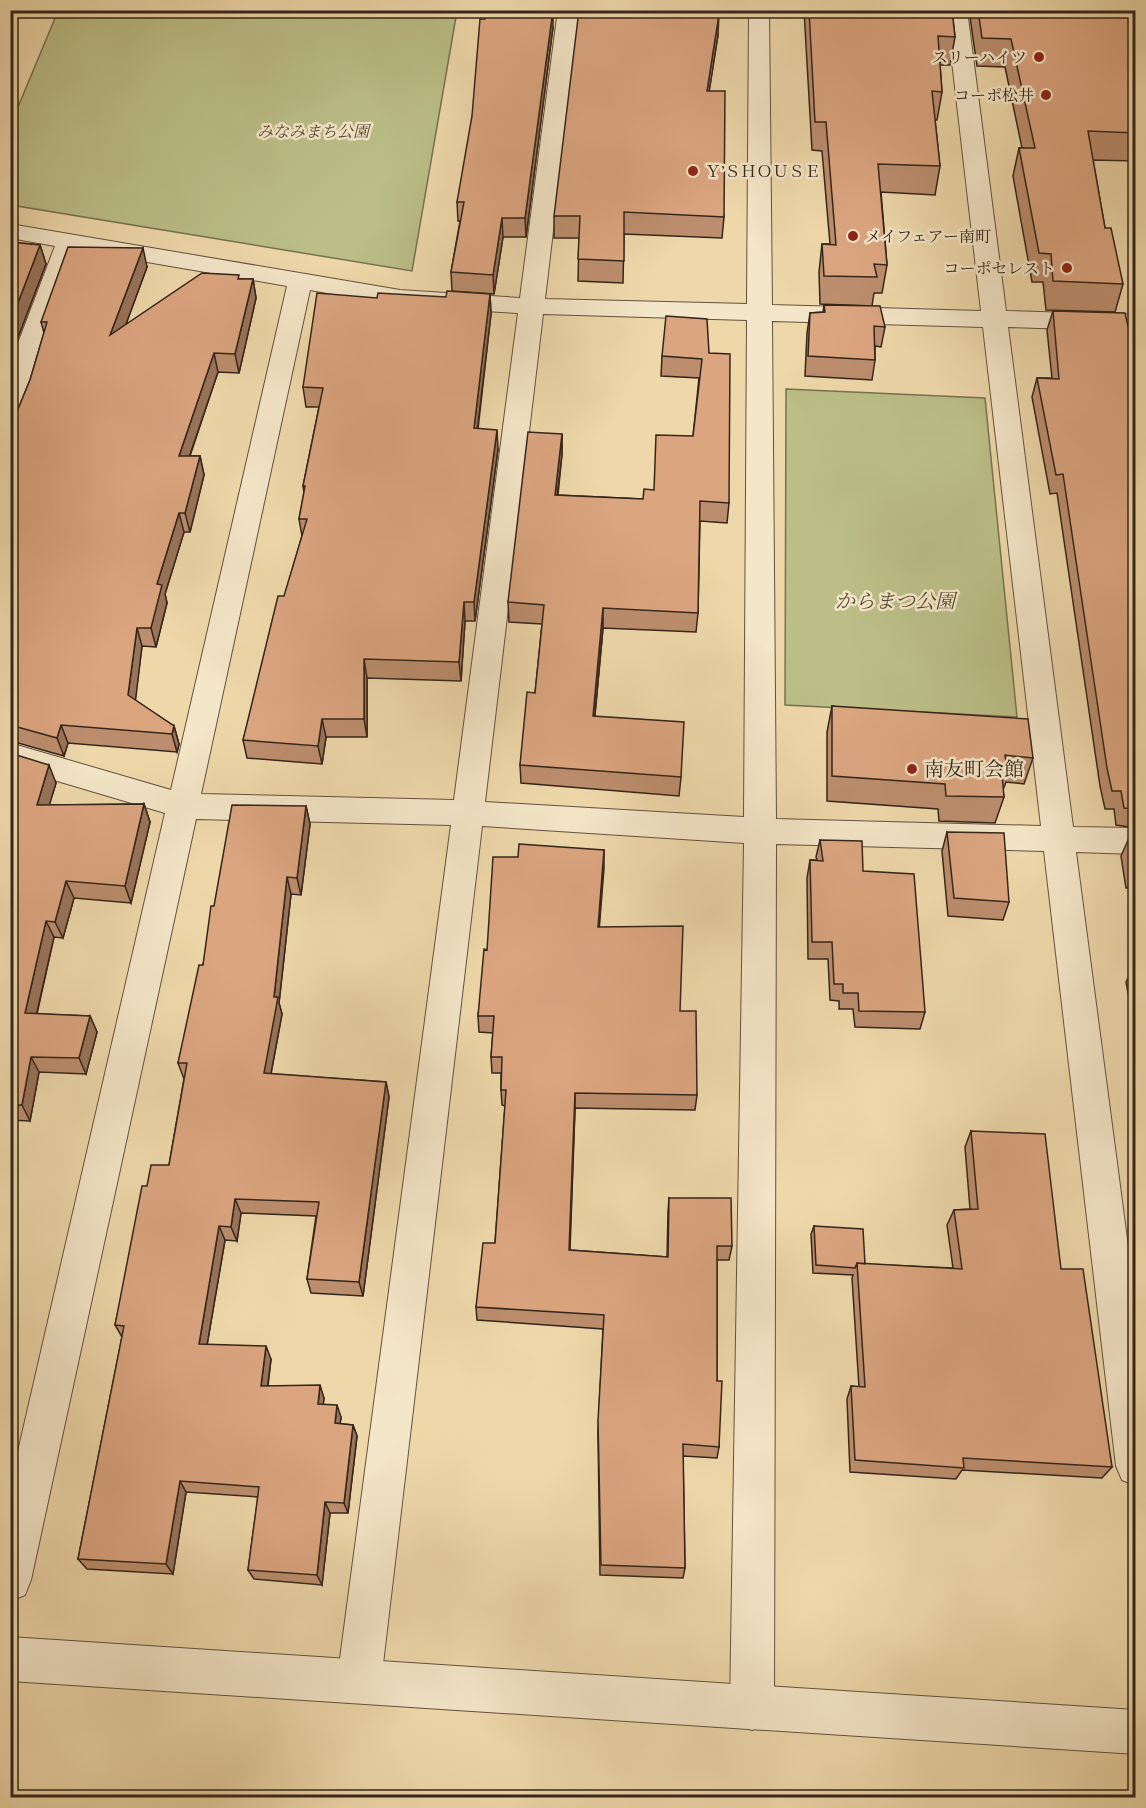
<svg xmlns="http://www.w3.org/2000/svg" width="1146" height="1808" viewBox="0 0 1146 1808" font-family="Cardo,'Noto Serif JP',serif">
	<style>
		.green { fill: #bbbe87; stroke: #787251; stroke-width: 1.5 }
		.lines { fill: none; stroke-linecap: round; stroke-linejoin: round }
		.minor-casing { stroke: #62523f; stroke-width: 2 }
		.tertiary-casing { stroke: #62523f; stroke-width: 2 }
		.minor { fill: #f4e6c8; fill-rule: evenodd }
		.tertiary { fill: #f4e6c8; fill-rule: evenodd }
		.wall { fill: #bc8e6e; stroke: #34251b; stroke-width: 1.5 }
		.shaded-wall { fill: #99745a; stroke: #34251b; stroke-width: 1.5 }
		.building { fill: #dba580; stroke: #34251b; stroke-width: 1.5 }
		.poi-dot { fill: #8f2418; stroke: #f4e6c8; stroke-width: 2 }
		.labels { text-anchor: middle; stroke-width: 5; stroke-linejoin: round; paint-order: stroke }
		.far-poi-label { font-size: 16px; fill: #34251b; stroke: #f4e6c8; text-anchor: end }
		.far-park-label { font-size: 16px; font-style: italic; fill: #564b36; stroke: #f4e6c8 }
		.park-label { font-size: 20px; font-style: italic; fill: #564b36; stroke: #f4e6c8 }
		.poi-label { font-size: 20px; fill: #34251b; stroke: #f4e6c8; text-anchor: start }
	</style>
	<rect width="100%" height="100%" fill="#eed8aa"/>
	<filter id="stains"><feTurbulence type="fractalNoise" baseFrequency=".00333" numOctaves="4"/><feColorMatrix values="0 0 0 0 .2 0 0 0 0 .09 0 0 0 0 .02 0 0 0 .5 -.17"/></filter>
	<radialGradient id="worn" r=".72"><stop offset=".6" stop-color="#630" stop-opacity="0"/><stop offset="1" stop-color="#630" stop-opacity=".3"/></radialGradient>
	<!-- green -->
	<path class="green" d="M58 11H457L412 271 11 205V124Z
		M786 389 985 398 1017 717 785 705Z"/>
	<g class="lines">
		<defs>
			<path id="minor" d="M558 10H579L545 299 747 304 749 10H769L772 305 981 311 946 10H967L1006 311 1136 315V331L1008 327 1073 827 1136 828V854L1076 852 1136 1307V1486L1122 1480 1116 1466 1044 851 776 844 774 1708 767 1723 752 1730 737 1723 730 1708 744 843 482 826 381 1681 374 1696 359 1703 344 1696 337 1681 451 825 196 819 31 1580 25 1595 10 1601V1486L165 813 10 767V743L171 790 287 286 77 250 23 400 19 406 10 408V364L55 246 10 238V224L400 290 520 298ZM310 290 400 306 518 313 454 800 201 794ZM543 314 747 320 744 817 485 802ZM772 321 983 327 1041 826 776 819Z"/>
			<path id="tertiary" d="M10 1637 1136 1710V1754L10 1681Z"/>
		</defs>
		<!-- minor casing -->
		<use href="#minor" class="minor-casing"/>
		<!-- tertiary casing -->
		<use href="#tertiary" class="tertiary-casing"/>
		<!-- minor -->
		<use href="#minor" class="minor"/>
		<!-- tertiary -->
		<use href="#tertiary" class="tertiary"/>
	</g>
	<!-- wall -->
	<path class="wall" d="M804 10H952L955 37 950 65H940L942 92 937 120H935L940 166 935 195 881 192 887 265 882 293H874L872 306 820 304 819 272 822 244H830L822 151 812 150Z
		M969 10H1136V161L1093 160 1105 228 1123 284 1115 312 1046 310 1043 282H1032L1013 176 1019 148H1022L1005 67 977 66Z
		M553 27 526 237H503L494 294 452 291 451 272 460 221H458L457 202Z
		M718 35 709 91 724 217 722 238 624 234 623 283 578 281 579 238H554V216Z
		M10 242 40 245 46 264 17 340H10Z
		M147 267 126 324 239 279H253L256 298 239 373 218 372 190 456H200L204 475 190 532H184L165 594 167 603 156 647 142 646 135 700 174 726 179 744 177 752 68 743 64 756 11 741 10 414H16L30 380 44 333 41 322Z
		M490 294 491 314 478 429 498 449 475 621H465L461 681 367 678V737H326L322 764 247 758 243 740 302 536 299 519 304 493 303 486 319 407H306L303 387 377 298 446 297Z
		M824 305 885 327 881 347 875 346V360L872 380 805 376 807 333 810 313 823 312Z
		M1053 311 1130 335H1136V828L1116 825 1114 809H1105L1100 786 1057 493 1050 494 1032 397 1037 378H1052L1047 330Z
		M709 353 729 503 727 523 700 521 698 613 696 632 603 628 595 716 681 777 679 796 521 783 520 765 535 693 542 624 509 622 508 602 562 434V454L558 495 643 499 654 490 693 436 699 378 661 376 662 356Z
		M832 706 1033 758 1024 784 1006 782 1003 790 1004 797 995 823 939 821 938 809 827 801V732Z
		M10 753 56 783 49 805 144 804 150 822 131 903 74 898 63 938 54 937 37 1014 90 1016 97 1032 86 1074 39 1072 30 1121 10 1120Z
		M306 806 310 824 301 895 291 894 279 1003 282 1014 271 1074 386 1082 389 1097 363 1296 311 1293 307 1279 316 1216 241 1213 237 1241 225 1240 207 1345 271 1359 268 1386 324 1398 323 1404 341 1417 340 1424 353 1425 357 1436 348 1513H330L322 1585 254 1579 248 1570 258 1497 186 1492 173 1574 87 1569 78 1559 122 1337 115 1325 147 1186 169 1165 184 1079 178 1063 203 965 214 906Z
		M947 832 1009 902 1003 920 948 916 942 851Z
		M1129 838H1136V917L1130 888H1126L1121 856Z
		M820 840 863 871 925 1012 920 1029 855 1027 853 1009H839V1001L830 1000 828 959H808L807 878 810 860H817L816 857Z
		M604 850 599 927 680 1011 697 1095 695 1110 575 1108 570 1250 667 1257 668 1212 669 1198 732 1246 729 1260H717V1381L719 1447 717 1458 683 1456 685 1568 683 1578 600 1575 598 1433 603 1329 477 1320 476 1307 495 1243 505 1106 502 1105 501 1090V1073H492L491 1057 493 1033 479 1032 478 1016 487 950 518 857Z
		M1134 966H1136V1035L1126 982Z
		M971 1131 1061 1269 1112 1467 1102 1478 962 1470 956 1479 850 1472 847 1399 851 1386 859 1387 852 1278 853 1275 813 1273 811 1234 814 1226 865 1264 953 1268 947 1225 954 1210 970 1209 965 1147Z"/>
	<!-- shaded-wall -->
	<path class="shaded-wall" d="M10 10H22L10 36Z
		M553 10V27L526 237 525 218Z
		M719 14 718 35 706 112 707 91Z
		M502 218 503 237 494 294 493 275Z
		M40 245 46 264 17 340 11 321Z
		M143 248 147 267 115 354 110 335Z
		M253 279 256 298 239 373 235 354Z
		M490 294 491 314 475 448 474 428Z
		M214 353 218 372 183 475 179 456Z
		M497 430 498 449 475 621 474 602Z
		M562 434V454L555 514V495Z
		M200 456 204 475 190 532 185 513Z
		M179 513 184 532 165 594 167 603 156 647 151 628 157 584Z
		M464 602 465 621 461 681 459 662Z
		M603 608V628L593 734V716Z
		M137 628 142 646 134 713 128 695Z
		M364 659 367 678V737L364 719Z
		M322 719 326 737 322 764 318 746Z
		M61 725 68 743 64 756 57 738Z
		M174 726 179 744 177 752 172 734Z
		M49 765 56 783 44 823 37 805Z
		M144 804 150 822 131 903 125 886Z
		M306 806 310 824 301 895 297 878Z
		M604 850V868L598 944V927Z
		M287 877 291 894 279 1003 282 1014 268 1089 264 1073 274 997Z
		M66 881 74 898 63 938 55 922Z
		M46 921 54 937 33 1029 25 1013Z
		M90 1016 97 1032 86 1074 79 1058Z
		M31 1057 39 1072 30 1121 22 1105Z
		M386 1082 389 1097 363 1296 359 1282Z
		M575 1093V1108L569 1264V1250Z
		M235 1199 241 1213 237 1241 231 1227Z
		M219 1226 225 1240 205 1357 199 1344Z
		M266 1346 271 1359 266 1398 261 1386Z
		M320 1385 324 1398 322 1416 318 1404Z
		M337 1405 341 1417 339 1435 335 1423Z
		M353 1425 357 1436 348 1513 344 1503Z
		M180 1481 186 1492 173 1574 166 1564Z
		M325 1502 330 1513 322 1585 317 1575Z"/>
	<!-- building -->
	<path class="building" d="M486 10H553L525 218H502L493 275 451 272 464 202H457L472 116 480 19H485Z
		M579 10H646L719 14 707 91H725L724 217 624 212V261L578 259 580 216H554Z
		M809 10H952L955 37 938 36 942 92 932 91 940 166 878 164 887 265 874 264 877 277 824 276 822 244 836 245 826 122H815Z
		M978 10H1136V133L1088 131 1105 228H1111L1123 284 1053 281 1051 254 1039 253 1019 148H1035L1011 39 982 38Z
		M10 242 40 245 11 321H10Z
		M68 247 143 248 110 335 202 273 239 275 238 279H253L235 354 214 353 179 456H200L185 513H179L157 584 162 585 151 628H137L128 695 174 726 172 734 61 725 57 738 10 725V414H16L30 380 47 322H41Z
		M447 291 490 294 474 428 497 430 474 602H464L459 662 364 659V719H322L318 746 243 740 278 596H284L307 519H299L305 486H303L323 388 303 387 317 293 377 298 378 293 446 297Z
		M824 305 880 306 885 327 874 326 875 360 808 356 810 313 825 312Z
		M1053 311 1125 313 1130 335H1136V809L1124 808 1121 791H1112L1107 768 1063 474 1056 475 1037 378 1059 379Z
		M666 316 707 319 709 353 730 354 729 503 700 501 698 613 603 608 593 716 684 722 681 777 520 765 527 692 535 693 544 605 508 602 528 432 562 434 555 495 643 499 644 489 654 490 656 435 693 436 702 359 662 356Z
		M832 706 1028 719 1033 758 1005 755 1008 776 1002 775 1004 797 946 796 945 784 832 776Z
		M10 753 49 765 37 805 144 804 125 886 66 881 55 922 46 921 25 1013 90 1016 79 1058 31 1057 22 1105H10Z
		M232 805 306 806 297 878 287 877 274 997H278L264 1073 386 1082 359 1282 307 1279 319 1202 235 1199 231 1227 219 1226 199 1344 266 1346 261 1386 320 1385 318 1404 337 1405 335 1423 353 1425 344 1503 325 1502 317 1575 248 1570 259 1487 180 1481 166 1564 78 1559 124 1326 115 1325 142 1186H147L151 1165H169L187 1063H178L199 965H203L211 906H214Z
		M947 832 1004 833 1009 902 954 898Z
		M1129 838H1136V871H1134Z
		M820 840 862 841 863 871 914 874 925 1012 859 1011 858 993H843V984H834L832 942H812L810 860 823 861Z
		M519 844 604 850 598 927 683 926 680 1011H696L697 1095 575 1093 569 1250 668 1257 669 1198H731L732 1246H717V1381H722L719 1447 683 1444 685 1568 601 1565 598 1421 604 1315 476 1307 483 1243H495L506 1090H501L502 1057H491L494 1016H478L484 949 487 950 493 857H518Z
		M971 1131 1045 1134 1061 1269H1083L1112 1467 963 1458 964 1468 855 1460 851 1386 865 1387 857 1263 962 1269 954 1210 978 1209Z
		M814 1226 863 1229 865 1264 857 1263 855 1268 816 1265Z"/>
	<!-- markers -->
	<g class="poi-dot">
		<circle cx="1039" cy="57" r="6"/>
		<circle cx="1046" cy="95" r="6"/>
		<circle cx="693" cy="171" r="6"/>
		<circle cx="853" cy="236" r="6"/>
		<circle cx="1067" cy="268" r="6"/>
		<circle cx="912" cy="769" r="6"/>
	</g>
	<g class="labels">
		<!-- far-poi labels -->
		<g class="far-poi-label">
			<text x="1027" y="63">スリーハイツ</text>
			<text x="1034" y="101">コーポ松井</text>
			<text x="705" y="177" text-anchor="start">Ｙ’ＳＨＯＵＳＥ</text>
			<text x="865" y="242" text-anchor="start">メイフェアー南町</text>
			<text x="1055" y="274">コーポセレスト</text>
		</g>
		<!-- far-park labels -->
		<g class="far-park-label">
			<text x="313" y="137">みなみまち公園</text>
		</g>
		<!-- park labels -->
		<g class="park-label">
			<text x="895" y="608">からまつ公園</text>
		</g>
		<!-- poi labels -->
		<g class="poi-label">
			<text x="924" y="776">南友町会館</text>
		</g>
	</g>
	<!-- margin -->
	<rect width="1146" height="1808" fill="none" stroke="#eed8aa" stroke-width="36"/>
	<rect x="12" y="12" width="1122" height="1784" fill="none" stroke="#34251b" stroke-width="3"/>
	<rect x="18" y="18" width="1110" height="1772" fill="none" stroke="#34251b" stroke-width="1.5"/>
	<rect width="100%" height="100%" filter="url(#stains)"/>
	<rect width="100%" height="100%" fill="url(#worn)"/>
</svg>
